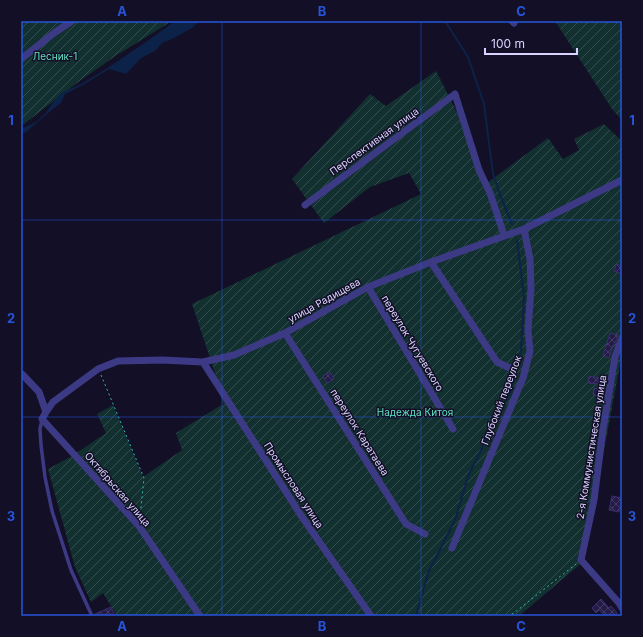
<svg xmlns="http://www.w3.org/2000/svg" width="643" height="637" viewBox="0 0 643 637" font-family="Inter,sans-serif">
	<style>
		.garden { fill: url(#garden-furrows) }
		.water { fill: #0c2248 }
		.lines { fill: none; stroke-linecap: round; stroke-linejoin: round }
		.stream { stroke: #0c2248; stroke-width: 2 }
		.building { fill: url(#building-cross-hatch); stroke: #3b2d73 }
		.path { stroke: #2fb8b0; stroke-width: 1; stroke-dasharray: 2 3; stroke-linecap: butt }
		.service { stroke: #3d3a85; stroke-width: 3.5 }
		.minor { stroke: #3d3a85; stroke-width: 7 }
		.grid { fill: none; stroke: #2655da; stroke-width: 1; stroke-opacity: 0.55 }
		.labels { text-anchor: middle; stroke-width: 3; stroke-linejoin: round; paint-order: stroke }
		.park-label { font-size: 10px; fill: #5fe0c0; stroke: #130f26 }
		.street-label { font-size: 10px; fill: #d9d4ff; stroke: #130f26 }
		.neatline { fill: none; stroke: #2655da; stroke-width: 1.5 }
		.grid-label { font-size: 13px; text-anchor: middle; font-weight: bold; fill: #2655da }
	</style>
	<defs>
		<pattern id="garden-furrows" width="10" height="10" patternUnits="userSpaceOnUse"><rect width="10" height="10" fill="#12302f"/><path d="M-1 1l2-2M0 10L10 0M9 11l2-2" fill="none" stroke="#344d4e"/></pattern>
		<pattern id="building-cross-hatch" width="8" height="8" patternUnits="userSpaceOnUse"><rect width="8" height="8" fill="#241b47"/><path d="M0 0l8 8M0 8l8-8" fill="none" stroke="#433b63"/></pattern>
	</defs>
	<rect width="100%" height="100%" fill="#130f26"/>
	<!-- garden -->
	<path class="garden" d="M21 21H172L117 55 81 80 24 124 21 126Z
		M555 21H622V120L612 109Z
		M436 71 466 130 483 186 548 138 563 159 579 150 574 139 604 124 622 141V354L583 562 519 616H117L103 593 91 602 75 567 48 469 72 456 106 433 97 414 113 405 143 477 182 450 176 433 223 404 215 373 192 304 421 194 409 173 370 187 324 223 292 179 370 94 386 106Z"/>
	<!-- water -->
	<path class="water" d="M175 21H200L192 28 174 38 162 43 155 51 141 58 126 74 109 69 85 84 65 94 61 103 53 109 26 132 21 134V129L36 122 46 113 51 105 61 93 81 84 106 69 146 42Z"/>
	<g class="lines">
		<!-- stream -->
		<path class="stream" d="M445 21 468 57 484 104 493 174 500 195 512 224
			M416 616 428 573 455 520 469 474 511 391 521 350 524 297 517 240"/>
	</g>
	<!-- building -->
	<path class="building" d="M616 264 622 266V274L614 271Z
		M610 333 618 335 614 345H613L609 358 603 356Z
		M330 372 334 379 327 383 323 376Z
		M589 376 599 378 598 384 588 383Z
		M594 388 604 390 602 397 593 395Z
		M612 496 622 498 619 512 609 510Z
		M601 599 609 608 611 606 617 613 613 616H605L599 610 596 613 592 608Z
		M111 607 115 616H95V614Z"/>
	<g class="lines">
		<!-- path -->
		<path class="path" d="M101 375 144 478 140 517
			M507 616 514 613 576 564"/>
		<!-- service -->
		<path class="service" d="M42 420 40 429 41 445 45 477 52 511 71 570 92 616"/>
		<!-- minor -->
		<path class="minor" d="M512 21 514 23
			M21 59 54 33 72 21
			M305 205 455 94 479 170 490 193 504 235
			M431 262 497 362 512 369
			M368 287 453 429
			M285 333 406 524 425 534
			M622 338 615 357 603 429 594 500 581 560 619 603 622 608
			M203 362 302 517 371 616
			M21 374H22L39 392 46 412
			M452 548 523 378 530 351 528 330 531 289 530 259 524 229
			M200 616 139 526 42 419 46 412 53 402 98 369 118 361 162 360 203 362 234 355 285 333 368 287 431 262 524 229 622 180"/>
	</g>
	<!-- grid -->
	<path class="grid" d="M222 21V616M421 21V616M21 220H622M21 417H622"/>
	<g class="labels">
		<!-- park labels -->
		<g class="park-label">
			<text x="55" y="60">Лесник-1</text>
			<text x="415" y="416">Надежда Китоя</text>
		</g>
		<!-- street labels -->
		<g class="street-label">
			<text transform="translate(374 141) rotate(-36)" y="4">Перспективная улица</text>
			<text transform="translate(324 300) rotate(-29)" y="4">улица Радищева</text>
			<text transform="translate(413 343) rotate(59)" y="4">переулок Чугуевского</text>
			<text transform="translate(501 400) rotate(-69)" y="4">Глубокий переулок</text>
			<text transform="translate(360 432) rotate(58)" y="4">переулок Каратаева</text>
			<text transform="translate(591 447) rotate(-81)" y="4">2-я Коммунистическая улица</text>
			<text transform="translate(294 485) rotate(57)" y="4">Промысловая улица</text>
			<text transform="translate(118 489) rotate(49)" y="4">Октябрьская улица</text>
		</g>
	</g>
	<!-- border -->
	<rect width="643" height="637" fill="none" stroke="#130f26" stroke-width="44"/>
	<!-- scale -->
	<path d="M485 48v6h92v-6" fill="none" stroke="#d9d4ff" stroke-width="2"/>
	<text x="491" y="48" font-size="12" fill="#d9d4ff" stroke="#130f26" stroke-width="3" paint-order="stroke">100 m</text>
	<rect x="22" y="22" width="599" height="593" class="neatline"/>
	<g class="grid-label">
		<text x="122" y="16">A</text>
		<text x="322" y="16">B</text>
		<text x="521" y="16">C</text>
		<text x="11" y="125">1</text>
		<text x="632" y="125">1</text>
		<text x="11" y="323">2</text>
		<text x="632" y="323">2</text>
		<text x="11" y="521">3</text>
		<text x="632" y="521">3</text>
		<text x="122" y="631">A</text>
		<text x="322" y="631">B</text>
		<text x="521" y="631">C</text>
	</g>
</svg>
